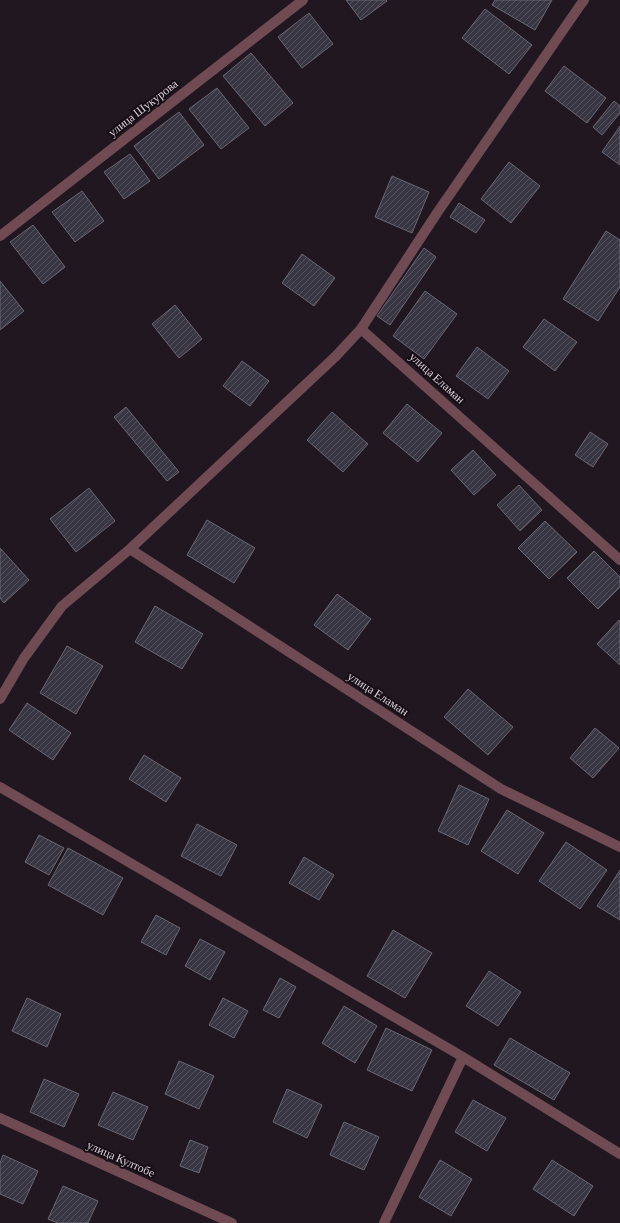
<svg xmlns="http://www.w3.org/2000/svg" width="620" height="1223" viewBox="0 0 620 1223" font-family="'Crimson Pro',serif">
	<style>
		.building { fill: url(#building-hatch); stroke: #696775 }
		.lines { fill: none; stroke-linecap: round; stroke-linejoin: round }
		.minor { stroke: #714b54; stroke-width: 10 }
		.labels { text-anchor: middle; stroke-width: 4; stroke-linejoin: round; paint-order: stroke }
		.street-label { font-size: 12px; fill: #d8d1d7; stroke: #170e16 }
	</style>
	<defs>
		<pattern id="building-hatch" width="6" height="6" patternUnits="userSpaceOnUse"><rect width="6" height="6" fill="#393643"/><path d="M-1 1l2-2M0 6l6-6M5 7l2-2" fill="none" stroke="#55525d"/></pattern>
	</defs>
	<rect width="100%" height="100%" fill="#211720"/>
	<!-- building -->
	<path class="building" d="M346 0H386L387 1 361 20Z
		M495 0H552L535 30 492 5Z
		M485 9 532 45 509 74 462 38Z
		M309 13 333 44 302 68 278 37Z
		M251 53 293 103 265 126 223 76Z
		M564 66 606 98 587 123 545 91Z
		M217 88 249 128 221 149 189 109Z
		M614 101 620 106V113L602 135 593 127Z
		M179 112 204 145 159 179 134 146Z
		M620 126V165L602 152Z
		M130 154 150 181 124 199 104 172Z
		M509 162 540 186 511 223 481 199Z
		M392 176 429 192 412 233 375 217Z
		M82 191 104 221 75 242 52 212Z
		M459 203 485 220 476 233 450 217Z
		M33 225 65 267 43 284 10 242Z
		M606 231 620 240V287L598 321 563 299Z
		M424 248 436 257 390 325 377 316Z
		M302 254 335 278 314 306 282 283Z
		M0 281 24 311 0 330Z
		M425 291 457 314 424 359 393 336Z
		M175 305 202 339 179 358 152 324Z
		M544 319 577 342 555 371 523 347Z
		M477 347 509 371 488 399 456 376Z
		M242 361 269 381 250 406 223 386Z
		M407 404 442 433 418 462 383 433Z
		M126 407 179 472 167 481 114 417Z
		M332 412 368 444 343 472 307 440Z
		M590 432 608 444 593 467 575 455Z
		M473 450 496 475 474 495 451 470Z
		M519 485 542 510 520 531 497 505Z
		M89 488 115 521 76 552 50 519Z
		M207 520 255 548 234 583 187 555Z
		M545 521 577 552 549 579 518 548Z
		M0 548 29 580 4 603 0 598Z
		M594 551 620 577V587L598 609 567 578Z
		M337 594 371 619 348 650 314 625Z
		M155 606 203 634 182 669 135 642Z
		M619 620 620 622V665L597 644Z
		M67 646 103 666 76 714 40 693Z
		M468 689 513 727 488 755 444 717Z
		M27 703 71 733 53 760 9 730Z
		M595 728 619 748 593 778 570 758Z
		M144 755 181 778 166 802 129 779Z
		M459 785 489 799 468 845 438 831Z
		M507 810 544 833 518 874 481 851Z
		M197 824 237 845 221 876 181 856Z
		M39 835 64 848 49 875 25 862Z
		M566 842 607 870 580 909 539 881Z
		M68 848 123 878 103 915 48 885Z
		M304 857 334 875 319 900 289 883Z
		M620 870V920L597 906Z
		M156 915 180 928 166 955 141 942Z
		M393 930 432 953 405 998 367 976Z
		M200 939 225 952 210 980 185 966Z
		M489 971 521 992 498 1026 466 1006Z
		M280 978 296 987 279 1018 263 1010Z
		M27 998 61 1014 47 1047 12 1031Z
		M223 998 248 1011 234 1038 209 1025Z
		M344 1006 377 1026 355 1063 322 1043Z
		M386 1028 432 1050 412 1091 367 1070Z
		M510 1038 570 1073 554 1100 494 1065Z
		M179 1061 214 1076 199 1109 165 1094Z
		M44 1079 79 1094 64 1127 30 1112Z
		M287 1089 322 1105 307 1138 273 1122Z
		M113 1092 148 1107 133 1140 98 1125Z
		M473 1100 506 1118 487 1151 455 1132Z
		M344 1122 379 1137 364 1170 330 1155Z
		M190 1140 208 1147 199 1173 180 1166Z
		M3 1155 38 1171 23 1204 0 1194V1163Z
		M440 1160 472 1179 451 1216 419 1197Z
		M552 1160 593 1186 574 1216 533 1189Z
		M63 1186 98 1201 88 1223H58L48 1219Z"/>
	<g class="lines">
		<!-- minor -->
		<path class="minor" d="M0 236 303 0
			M361 329 620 560
			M130 549 501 789 620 847
			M0 699 24 658 62 606 130 549 336 356 361 329 437 213 579 7 584 0
			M0 787 463 1057 620 1154
			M0 1118 232 1223
			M384 1223 463 1057"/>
	</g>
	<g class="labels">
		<!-- street labels -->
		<g class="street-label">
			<text transform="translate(143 108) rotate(-38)" y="4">улица Шукурова</text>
			<text transform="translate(437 378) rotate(42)" y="4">улица Еламан</text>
			<text transform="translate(378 694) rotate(33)" y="4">улица Еламан</text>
			<text transform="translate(121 1159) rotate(24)" y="4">улица Култобе</text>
		</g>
	</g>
</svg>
